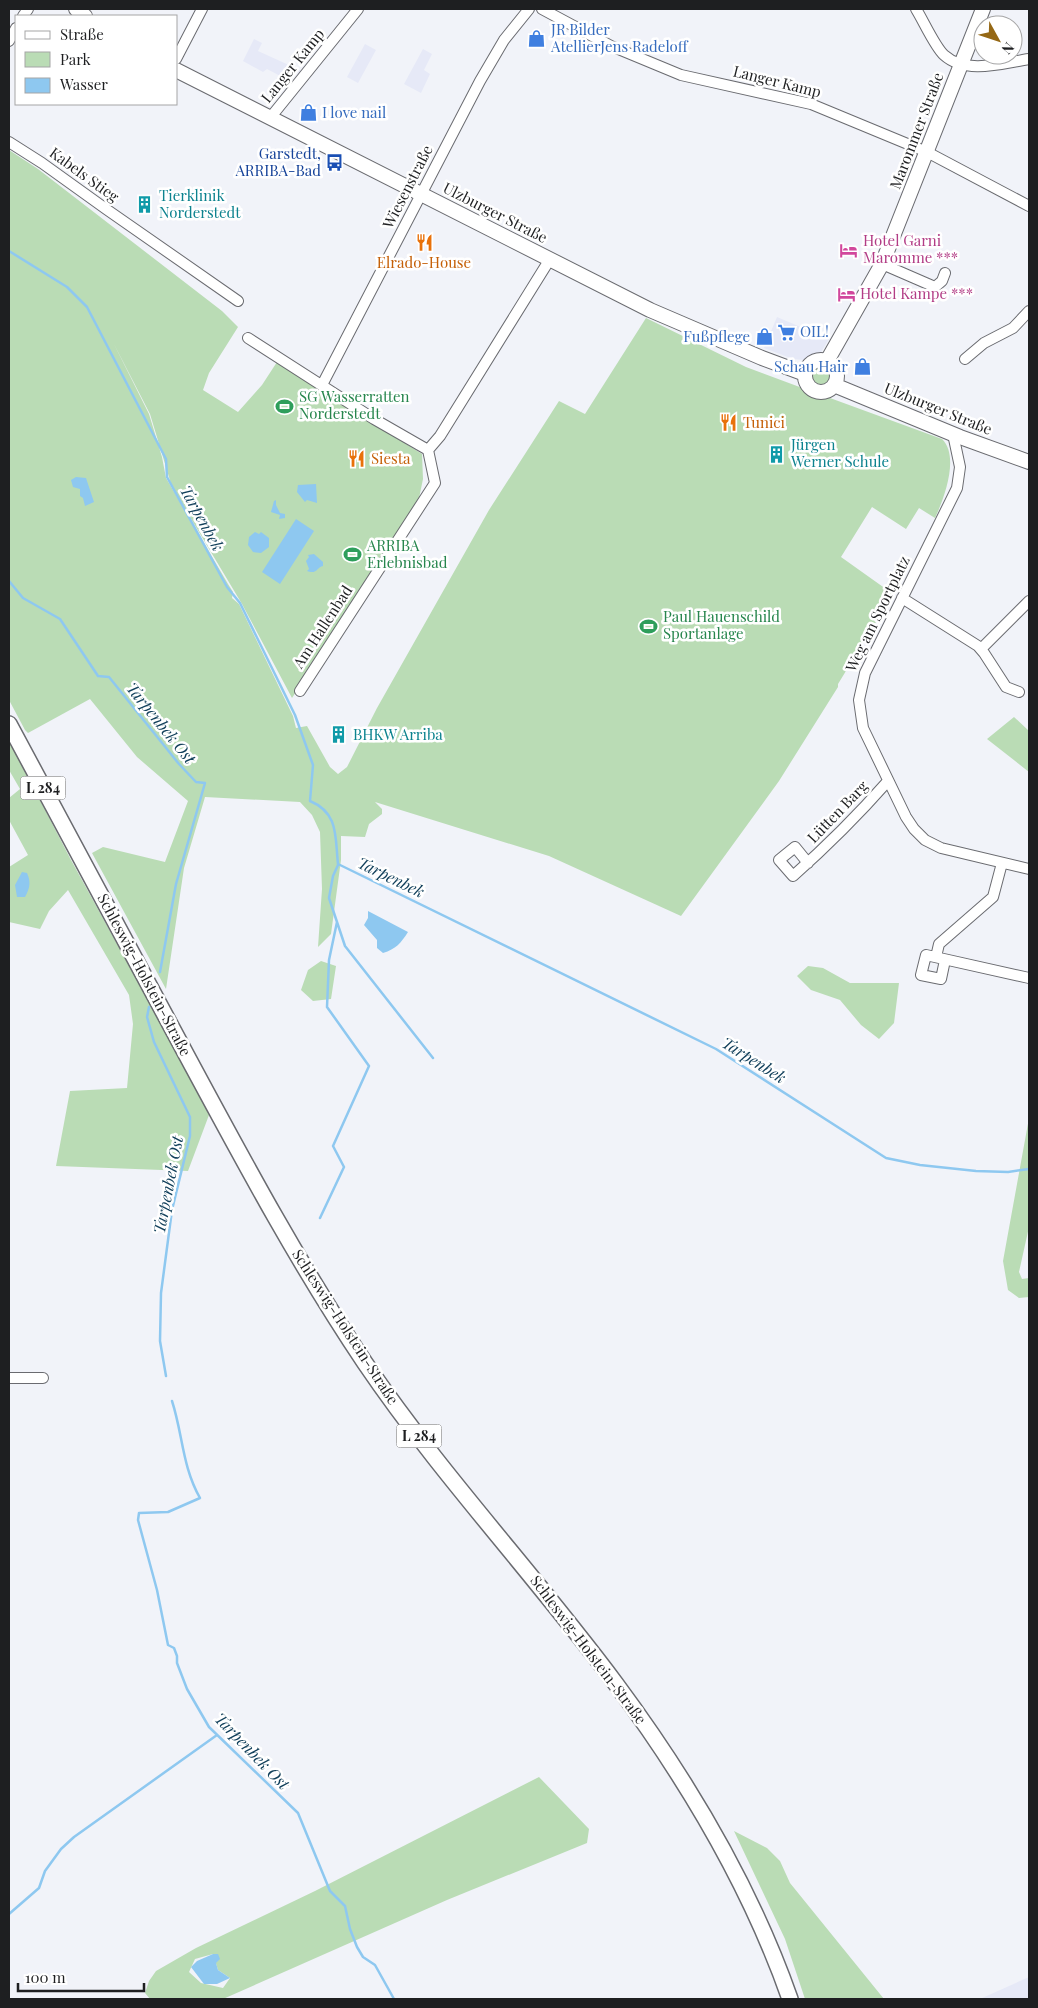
<svg xmlns="http://www.w3.org/2000/svg" width="1038" height="2008" viewBox="0 0 1038 2008" font-family="'Playfair Display',serif">
	<style>
		.built { fill: #e6e9f7 }
		.green { fill: #badcb5; fill-rule: evenodd }
		.water { fill: #8ec8f0 }
		.lines { fill: none; stroke-linecap: round; stroke-linejoin: round }
		.stream { stroke: #8ec8f0; stroke-width: 2.5 }
		.street-casing { stroke: #6a6b70; stroke-width: 12 }
		.secondary-casing { stroke: #6a6b70; stroke-width: 16 }
		.primary-casing { stroke: #6a6b70; stroke-width: 18 }
		.street { stroke: #fff; stroke-width: 10 }
		.secondary { stroke: #fff; stroke-width: 14 }
		.primary { stroke: #fff; stroke-width: 15 }
		.labels { text-anchor: middle; stroke-width: 5; stroke-linejoin: round; paint-order: stroke }
		.shield { fill: #fff; stroke: #626264; stroke-width: 1 }
		.shield-label { font-size: 14px; font-weight: bold; fill: #1e1f21 }
		.shop-label { font-size: 15px; fill: #366cbe; stroke: #fff; text-anchor: start }
		.street-label { font-size: 15px; fill: #1e1f21; stroke: #fff }
		.transit-label { font-size: 15px; fill: #164399; stroke: #fff; text-anchor: end }
		.culture-label { font-size: 15px; fill: #0d838f; stroke: #fff; text-anchor: start }
		.hotel-label { font-size: 15px; fill: #b23c85; stroke: #fff; text-anchor: start }
		.food-label { font-size: 15px; fill: #c56008; stroke: #fff; text-anchor: start }
		.leisure-label { font-size: 15px; fill: #27864d; stroke: #fff; text-anchor: start }
		.water-label { font-size: 16px; font-style: italic; fill: #12405b; stroke: #fff }
	</style>
	<rect width="100%" height="100%" fill="#f1f3f9"/>
	<!-- built -->
	<path class="built" d="M254 39 262 43 258 51 302 71 286 79 267 69 263 72 243 61Z
		M365 44 376 50 358 83 347 77Z
		M423 49 432 54 424 70 430 74 421 93 404 84Z
		M777 317 829 339 820 354 804 360 793 359 764 348Z
		M1029 1977V1999H980Z"/>
	<!-- green -->
	<path class="green" d="M9 150 38 169 222 311 238 327 209 373 203 390 238 412 262 385 277 362 422 454 423 479 418 503 292 698 242 604 172 487 150 414 114 344 149 414 162 457 166 478 228 584 233 592 232 598 239 604 293 716 296 728 307 726 330 767 338 774 347 767 377 708 489 510 559 401 585 414 646 318 746 367 805 389 816 398H830L942 439C960 456 944 499 935 518L919 508 906 529 872 507 841 557 893 594 838 684V687L779 781 681 916 549 856 375 802 382 809V814L369 824 365 837 341 836V860L331 934 318 947 322 889 320 832 312 815 300 802 205 797 184 868 166 989 92 853 103 847 165 862 188 801 137 757 90 699 28 733 25 730 9 700Z
		M811 377a10 10 0 1 1 20 0a10 10 0 1 1-20 0Z
		M1014 717 1029 731V772L987 739Z
		M9 740 71 860 201 1097 209 1115 188 1171 56 1166 70 1091 127 1088 133 1024 129 995 68 890 49 911 40 929 9 922V867L28 855 9 820V798L20 789 9 770Z
		M321 961 336 966 331 999 313 1001 301 990 308 970Z
		M808 966 823 968 850 983H899L894 1023 879 1039 861 1025 840 1000 811 990 797 976Z
		M1029 1118V1227L1019 1272 1022 1279 1029 1278V1297L1019 1298 1008 1290 1003 1261Z
		M539 1777 589 1829 587 1843 447 1900 223 1999H150L145 1993 149 1981 156 1971 196 1948 315 1891ZM213 1954 218 1970 230 1978 223 1988 201 1983 189 1972 195 1959Z
		M734 1831 767 1848 780 1861 790 1883 884 1999H805L785 1939Z"/>
	<!-- water -->
	<path class="water" d="M76 477 86 478 94 502 85 506 83 498 80 496V489L73 487 71 480Z
		M316 484 317 503 307 500 305 502 297 492 298 485Z
		M276 500V505L280 513 285 514V518L279 519 280 515 271 512 274 501Z
		M296 519 314 531 280 584 262 572Z
		M255 532 259 534 261 532 269 538V547L261 553 253 552 248 545 249 537Z
		M314 554 323 562V566C317 567 317 575 307 571L309 569 306 561 309 557 308 555Z
		M22 872 27 873C31 882 30 888 25 897H17L15 885Z
		M368 911 408 932C401 943 396 949 383 953L377 948V940L364 925 368 918Z
		M213 1954H218L220 1959 216 1963 218 1970 230 1978 217 1984H204L191 1967 197 1961Z"/>
	<g class="lines">
		<!-- stream -->
		<path class="stream" d="M9 251 67 287 87 307 166 459 167 477 227 587 240 603 295 715 313 765 310 801C339 813 335 837 338 864L716 1049 886 1158 920 1165 976 1171 1008 1172 1029 1169
			M9 581 23 598 60 619 98 676 109 677 179 764 196 782 205 783 176 884 160 972
			M338 865 333 876 329 898 345 946 433 1058
			M149 1007 147 1017 154 1042 190 1117V1136L172 1210 161 1293 160 1341 166 1376
			M320 1218 344 1167 333 1146 369 1066 327 1007 329 960 337 922
			M172 1401C183 1435 182 1466 200 1498L168 1512 139 1513 138 1520 157 1590 168 1645 174 1648 177 1656V1663L187 1689 209 1727 298 1813 330 1891 345 1906 350 1929 357 1947 363 1957 375 1965 394 1999
			M9 1914 39 1888 45 1871 61 1849 74 1837 217 1735"/>
		<defs>
			<path id="street" d="M542 9 611 46 681 75 811 104 927 152 1029 206
				M916 9C923 20 935 47 944 55 966 75 1003 63 1029 59
				M23 16 28 9
				M9 41 16 28
				M176 59 202 9
				M270 118 358 9
				M9 142 42 163 106 209 238 301
				M882 264 935 287 942 281 945 273
				M248 338 374 419 428 450 440 436 550 259
				M965 359 984 343 1013 328 1029 311
				M322 385 480 81 504 40 529 9
				M953 434 960 467 957 488 865 673 859 700 863 728 906 817 914 829 925 840 941 848 1029 869
				M902 598 978 646 984 653 1006 687 1019 692
				M981 649 1029 601
				M300 691 435 483 428 450
				M808 863 795 847 779 860 793 876C827 846 858 815 888 781
				M936 957 939 944 993 897 1002 863
				M945 960 941 979 921 975 926 955 1029 978
				M9 1378H43"/>
			<path id="secondary" d="M76 9 85 16
				M176 70 650 310 762 358 805 374
				M805 376a16 16 0 1 1 32 0a16 16 0 1 1-32 0Z
				M827 361 882 264 983 9
				M834 385 960 437 1029 462"/>
			<path id="primary" d="M9 724C69 834 128 945 187 1056 243 1160 299 1265 365 1363 441 1475 535 1575 616 1684 688 1781 750 1885 790 1999"/>
		</defs>
		<!-- street casing -->
		<use href="#street" class="street-casing"/>
		<!-- secondary casing -->
		<use href="#secondary" class="secondary-casing"/>
		<!-- primary casing -->
		<use href="#primary" class="primary-casing"/>
		<!-- street -->
		<use href="#street" class="street"/>
		<!-- secondary -->
		<use href="#secondary" class="secondary"/>
		<!-- primary -->
		<use href="#primary" class="primary"/>
	</g>
	<!-- icons -->
	<defs>
		<symbol id="shop-bare" viewBox="-9 -9 18 18"><path d="M-5-2.5h2.3a2.7 3.5 0 0 1 5.4 0H5L5.5 6h-11ZM-1.5-2.5h3a1.5 2.3 0 0 0-3 0Z" fill="#3f7fe0" stroke="#fff" stroke-width="2.5" paint-order="stroke"/></symbol>
		<symbol id="bus-bare" viewBox="-9 -9 18 18"><path d="M-5-6H5V4H4V6H2V4H-2V6H-4V4H-5ZM-3.5-4V0h7V-4ZM-3.5 1.2v1.5H-2V1.2ZM2 1.2v1.5H3.5V1.2Z" fill="#1a4fb4" stroke="#fff" stroke-width="2.5" paint-order="stroke"/></symbol>
		<symbol id="building-bare" viewBox="-9 -9 18 18"><path d="M-4-6H4V6H1V3H-1V6H-4ZM-2.5-4.3h1.7v1.8h-1.7ZM.8-4.3h1.7v1.8H.8ZM-2.5-1h1.7V.8h-1.7ZM.8-1h1.7V.8H.8Z" fill="#0f9aa8" stroke="#fff" stroke-width="2.5" paint-order="stroke"/></symbol>
		<symbol id="restaurant-bare" viewBox="-9 -9 18 18"><path d="M-5-6h1v4h1v-4h1v4h1v-4h1v5L-1.5 .5V6h-2V.5L-5-1ZM5-6V6H3V1.5H1.5Q1.5-4 5-6Z" fill="#e8710a" stroke="#fff" stroke-width="2.5" paint-order="stroke"/></symbol>
		<symbol id="hotel-bare" viewBox="-9 -9 18 18"><path d="M-6-4.5h1.5V1H6V5H4.5V3h-9V5H-6ZM-4 0a1.8 1.8 0 1 1 3.6 0ZM.5 0V-2.5h3Q6-2.5 6 0Z" fill="#d1479c" stroke="#fff" stroke-width="2.5" paint-order="stroke"/></symbol>
		<symbol id="supermarket-bare" viewBox="-9 -9 18 18"><path d="M-6-5.5h2.5l.6 2H6L4.5 2H-2.5L-4.4-4H-6ZM-1.5 3.2a1.3 1.3 0 1 0 .1 0ZM3 3.2a1.3 1.3 0 1 0 .1 0Z" fill="#3f7fe0" stroke="#fff" stroke-width="2.5" paint-order="stroke"/></symbol>
		<symbol id="stadium-bare" viewBox="-9 -9 18 18"><path d="M0-5a6.5 5 0 1 0 0 10a6.5 5 0 1 0 0-10ZM-3.5-1.8h7v3.6h-7Z" fill="#2e9e5b" stroke="#fff" stroke-width="2.5" paint-order="stroke"/></symbol>
	</defs>
	<g fill-rule="evenodd">
		<use href="#shop-bare" x="524" y="26" width="25" height="25"/>
		<use href="#shop-bare" x="296" y="100" width="25" height="25"/>
		<use href="#bus-bare" x="322" y="150" width="25" height="25"/>
		<use href="#building-bare" x="132" y="192" width="25" height="25"/>
		<use href="#restaurant-bare" x="412" y="230" width="25" height="25"/>
		<use href="#hotel-bare" x="836" y="238" width="25" height="25"/>
		<use href="#hotel-bare" x="834" y="282" width="25" height="25"/>
		<use href="#supermarket-bare" x="774" y="320" width="25" height="25"/>
		<use href="#shop-bare" x="752" y="324" width="25" height="25"/>
		<use href="#shop-bare" x="850" y="354" width="25" height="25"/>
		<use href="#stadium-bare" x="272" y="394" width="25" height="25"/>
		<use href="#restaurant-bare" x="716" y="410" width="25" height="25"/>
		<use href="#building-bare" x="764" y="442" width="25" height="25"/>
		<use href="#restaurant-bare" x="344" y="446" width="25" height="25"/>
		<use href="#stadium-bare" x="340" y="542" width="25" height="25"/>
		<use href="#stadium-bare" x="636" y="614" width="25" height="25"/>
		<use href="#building-bare" x="326" y="722" width="25" height="25"/>
	</g>
	<g class="labels">
		<!-- shield labels -->
		<g class="shield">
			<rect x="20.5" y="776.5" width="45" height="23" rx="4"/>
			<rect x="396.5" y="1424.5" width="45" height="23" rx="4"/>
		</g>
		<g class="shield-label">
			<text x="43" y="793">L 284</text>
			<text x="419" y="1441">L 284</text>
		</g>
		<!-- shop labels -->
		<g class="shop-label">
			<text x="551" y="35">JR Bilder<tspan x="551" dy="17">AtellierJens Radeloff</tspan></text>
			<text x="322" y="118">I love nail</text>
			<text x="800" y="337">OIL!</text>
			<text x="750" y="342" text-anchor="end">Fußpflege</text>
			<text x="848" y="372" text-anchor="end">Schau Hair</text>
		</g>
		<!-- street labels -->
		<g class="street-label">
			<text transform="translate(293 66) rotate(-51)" y="5">Langer Kamp</text>
			<text transform="translate(777 82) rotate(14)" y="5">Langer Kamp</text>
			<text transform="translate(917 131) rotate(-69)" y="5">Marommer Straße</text>
			<text transform="translate(84 175) rotate(36)" y="5">Kabels Stieg</text>
			<text transform="translate(408 187) rotate(-63)" y="5">Wiesenstraße</text>
			<text transform="translate(495 213) rotate(27)" y="5">Ulzburger Straße</text>
			<text transform="translate(938 409) rotate(22)" y="5">Ulzburger Straße</text>
			<text transform="translate(878 614) rotate(-64)" y="5">Weg am Sportplatz</text>
			<text transform="translate(323 627) rotate(-57)" y="5">Am Hallenbad</text>
			<text transform="translate(838 812) rotate(-46)" y="5">Lütten Barg</text>
			<text transform="translate(144 975) rotate(62)" y="5">Schleswig-Holstein-Straße</text>
			<text transform="translate(345 1327) rotate(57)" y="5">Schleswig-Holstein-Straße</text>
			<text transform="translate(588 1650) rotate(53)" y="5">Schleswig-Holstein-Straße</text>
		</g>
		<!-- transit labels -->
		<g class="transit-label">
			<text x="321" y="159">Garstedt,<tspan x="321" dy="17">ARRIBA-Bad</tspan></text>
		</g>
		<!-- culture labels -->
		<g class="culture-label">
			<text x="159" y="201">Tierklinik<tspan x="159" dy="17">Norderstedt</tspan></text>
			<text x="791" y="450">Jürgen<tspan x="791" dy="17">Werner Schule</tspan></text>
			<text x="353" y="740">BHKW Arriba</text>
		</g>
		<!-- hotel labels -->
		<g class="hotel-label">
			<text x="863" y="246">Hotel Garni<tspan x="863" dy="17">Maromme ***</tspan></text>
			<text x="860" y="299">Hotel Kampe ***</text>
		</g>
		<!-- food labels -->
		<g class="food-label">
			<text x="424" y="268" text-anchor="middle">Elrado-House</text>
			<text x="743" y="428">Tunici</text>
			<text x="371" y="464">Siesta</text>
		</g>
		<!-- leisure labels -->
		<g class="leisure-label">
			<text x="299" y="402">SG Wasserratten<tspan x="299" dy="17">Norderstedt</tspan></text>
			<text x="367" y="551">ARRIBA<tspan x="367" dy="17">Erlebnisbad</tspan></text>
			<text x="663" y="622">Paul Hauenschild<tspan x="663" dy="17">Sportanlage</tspan></text>
		</g>
		<!-- water labels -->
		<g class="water-label">
			<text transform="translate(202 518) rotate(61)" y="6">Tarpenbek</text>
			<text transform="translate(161 723) rotate(51)" y="6">Tarpenbek Ost</text>
			<text transform="translate(391 877) rotate(26)" y="6">Tarpenbek</text>
			<text transform="translate(754 1060) rotate(32)" y="6">Tarpenbek</text>
			<text transform="translate(168 1185) rotate(-79)" y="6">Tarpenbek Ost</text>
			<text transform="translate(252 1751) rotate(46)" y="6">Tarpenbek Ost</text>
		</g>
	</g>
	<!-- border -->
	<rect width="1038" height="2008" fill="none" stroke="#1e1f21" stroke-width="20"/>
	<!-- legend -->
	<rect x="15" y="15" width="162" height="90" fill="#ffffff" stroke="#a5a5a6"/>
	<rect x="25" y="31" width="25" height="8" fill="#ffffff" stroke="#a5a5a6"/>
	<text x="60" y="40" font-size="15" fill="#1e1f21">Straße</text>
	<rect x="25" y="52" width="25" height="15" fill="#badcb5" stroke="#a5a5a6"/>
	<text x="60" y="65" font-size="15" fill="#1e1f21">Park</text>
	<rect x="25" y="78" width="25" height="15" fill="#8ec8f0" stroke="#a5a5a6"/>
	<text x="60" y="90" font-size="15" fill="#1e1f21">Wasser</text>
	<!-- north arrow -->
	<g transform="translate(998 40) rotate(130)"><circle r="24" fill="#ffffff" stroke="#a5a5a6"/>
	<path d="M0-4L9 19L0 12L-9 19Z" fill="#956815"/>
	<text y="-8" font-size="14" font-weight="bold" text-anchor="middle" fill="#1e1f21">N</text>
	</g>
	<!-- scale -->
	<path d="M18 1983v8h126v-8" fill="none" stroke="#1e1f21" stroke-width="2.5"/>
	<text x="25" y="1983" font-size="15" fill="#1e1f21" stroke="#ffffff" stroke-width="4" paint-order="stroke">100 m</text>
</svg>
